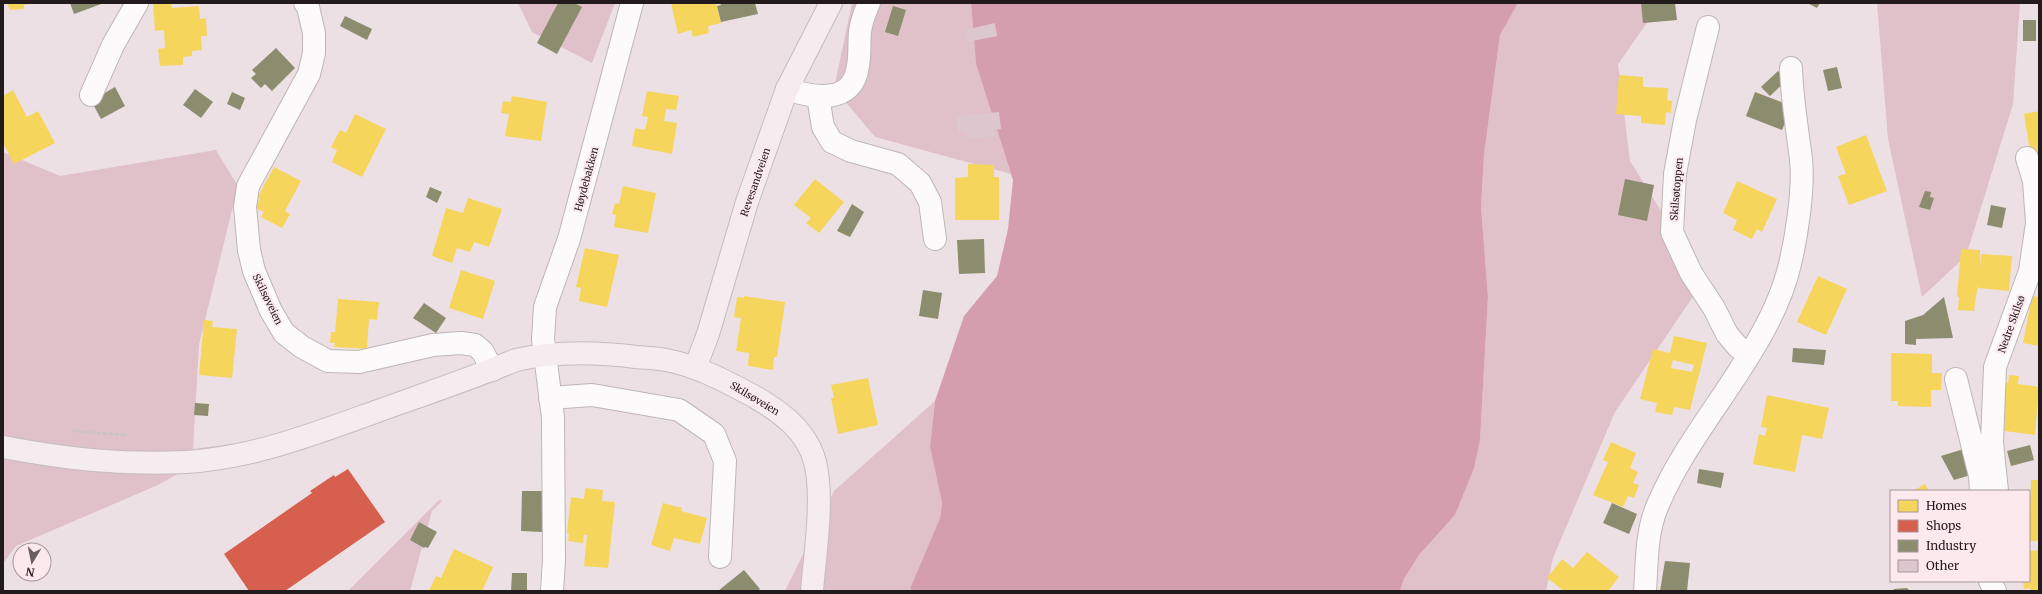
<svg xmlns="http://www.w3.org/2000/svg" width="2042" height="594" viewBox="0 0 2042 594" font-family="Merriweather,serif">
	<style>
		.green { fill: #e0c0c9 }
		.water { fill: #d59eaf }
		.homes { fill: #f6d55c; fill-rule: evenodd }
		.shops { fill: #d6604d }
		.industry { fill: #8c8c6e }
		.building { fill: #dbc7cd }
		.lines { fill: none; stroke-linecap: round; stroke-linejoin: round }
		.minor-casing { stroke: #beb5b7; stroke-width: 24 }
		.major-casing { stroke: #c4bdc0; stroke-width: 24 }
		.path { stroke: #c8c3c5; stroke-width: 2.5; stroke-dasharray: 4 2; stroke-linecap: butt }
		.minor { stroke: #fcfafb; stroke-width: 22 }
		.major { stroke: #f6ebee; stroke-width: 22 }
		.labels { text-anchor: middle; stroke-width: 4; stroke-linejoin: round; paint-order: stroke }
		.street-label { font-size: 10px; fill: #221a1d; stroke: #fce9ee }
	</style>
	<rect width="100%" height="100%" fill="#ede0e4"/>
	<!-- green -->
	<path class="green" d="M518 3H615L592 63 532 32Z
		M852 3H971L976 64 1011 174 875 137 834 88Z
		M1518 3H1661L1618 64 1630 161 1704 280 1615 412 1553 558 1546 591H1400L1404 579 1419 555 1455 515 1480 440 1488 297 1481 206 1484 155 1500 35Z
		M1877 3H2020L2013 104 1966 256 1922 297 1888 139Z
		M216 150 238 186 199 344 193 449 231 444 158 485 16 546 3 564V152L60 176Z
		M935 401 930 447 942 503 940 518 911 589 915 591H785L834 491Z
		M439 500 442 501 432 511 410 591H348Z"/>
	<!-- water -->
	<path class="water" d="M971 3H1518L1500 35 1484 155 1481 206 1488 297 1480 440 1474 468 1455 515 1419 555 1404 579 1400 591H915L910 589 940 518 942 503 930 447 935 401 964 316 997 276 1008 229 1013 180 976 64Z"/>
	<!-- homes -->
	<path class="homes" d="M7 3H30V4L24 5V9L10 10Z
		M153 3H171L172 8 199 6 200 19 206 18 207 36H201L202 50 192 51V56L183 57V65L160 66 158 49 165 48 164 30 155 31Z
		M671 3H716L721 23 708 26 709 33 693 37 691 30 678 34Z
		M1619 75 1643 77V87L1668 88 1667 100 1672 101 1671 113 1666 112 1665 125 1641 123V116L1616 114Z
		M13 90 27 117 38 111 55 143 14 164 3 143V96Z
		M647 91 679 96 676 110 666 109 664 121 677 123 672 154 632 146 635 128 645 130 648 117 642 116Z
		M512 96 547 102 541 141 505 136 509 114 501 113 503 101 511 102Z
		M2039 111V163L2032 164 2024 114Z
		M355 114 386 129 362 177 332 162 337 150 331 147 340 130 346 133Z
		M1866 135 1887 191 1849 205 1838 176 1846 174 1836 147Z
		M968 164 994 165V177H999V220H955V178L968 177Z
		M274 167 301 181 285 211 290 214 282 228 261 217 264 212 255 208 260 199 257 198Z
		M815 179 844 202 819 233 806 223 811 218 794 205Z
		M1737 181 1777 199 1762 232 1757 229 1752 239 1733 230 1737 220 1723 213Z
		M623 186 656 193 648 233 614 227 616 215 612 214 615 203 619 204Z
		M468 198 502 209 489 247 474 242 470 252 457 248 452 263 432 256 446 208 463 213Z
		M585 248 619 255 607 307 579 301 581 288 576 287Z
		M1961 249 1980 250V268L1981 254 2012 256 2009 291 1978 288V283L1974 311 1958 310 1959 297H1957Z
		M461 270 495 281 483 319 449 308Z
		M1818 276 1847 289 1826 335 1797 322Z
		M744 296 785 302 777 357H774L773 370 748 366 749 353 736 351 741 318 734 317 737 297 744 298Z
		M2032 296 2039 297V346L2023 343Z
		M338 299 379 302 377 320 369 319 367 349 334 347 335 343H330L331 332H335Z
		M204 320 213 321 212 327 237 329 232 378 199 375Z
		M1674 336 1707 343 1690 410 1674 407 1672 415 1655 412 1657 403 1640 399 1653 349 1670 353ZM1673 360 1694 365 1692 372 1671 368Z
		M1891 353 1932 354V373H1942L1941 390H1931V407L1898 406V401H1891Z
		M2009 375 2019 376 2018 384 2039 387 2035 435 2004 431 2005 417 1997 416 2001 382 2008 383Z
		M868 378 878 425 838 434 831 398H834L831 385Z
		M1767 395 1829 408 1822 439 1802 435 1795 472 1753 464 1759 434 1765 436 1767 428 1761 427Z
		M1611 442 1636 453 1630 468 1638 472 1633 483 1639 485 1634 498 1628 496 1623 507 1593 495 1608 462 1603 460Z
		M2031 480H2039V541H2029Z
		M1925 484 1929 491H1913Z
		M585 488 603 490 602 501 615 502 608 568 584 566 587 535H584L583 543 568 541 569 534 567 533 571 497 584 499Z
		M663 503 682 508 681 511 707 518 700 544 674 538 670 551 651 545Z
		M454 549 493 567 482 591H429L436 576 441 578Z
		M2039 550V590L2031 591 2030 588 2024 589 2023 581H2029V551Z
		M1587 552 1619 577 1608 591H1564L1547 578 1562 559 1573 568Z"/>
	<!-- shops -->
	<path class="shops" d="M348 469 385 522 285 591H249L224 554 312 493 310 491 334 475 335 477Z"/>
	<!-- industry -->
	<path class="industry" d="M70 3H104L74 14Z
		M558 3H574L582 7 557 54 537 43Z
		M720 3H755L758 14 721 22 717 6 721 5Z
		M1641 3H1675L1677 20 1643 23Z
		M1807 3H1820L1817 8Z
		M893 6 906 10 898 36 885 32Z
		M345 16 372 29 367 40 340 26Z
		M2023 20H2036V41H2023Z
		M276 48 295 68 272 91 265 84 261 88 251 78 256 74 252 70Z
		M1837 67 1842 88 1828 91 1823 70Z
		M1778 71 1787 80 1770 96 1761 87Z
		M115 87 125 106 101 119 94 106 99 103 96 98Z
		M195 89 213 102 201 118 183 105Z
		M232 92 245 98 240 110 227 104Z
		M1755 92 1792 106 1782 130 1746 116Z
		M1625 179 1654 185 1647 221 1618 215Z
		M430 187 442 192 437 203 426 197Z
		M1925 191 1931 192 1930 197 1934 198 1930 210 1919 207Z
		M852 204 864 212 850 237 837 231Z
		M1991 205 2006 208 2002 228 1987 225Z
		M984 239 985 273 959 274 957 240Z
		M923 290 942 293 938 319 919 316Z
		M1944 297 1953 338 1916 339V345L1905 344V321L1923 315Z
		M424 303 446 318 436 333 413 318Z
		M1793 348 1826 350 1824 365 1792 362Z
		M195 403 209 404 208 416 194 415Z
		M2030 445 2034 460 2011 466 2007 451Z
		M1967 448 1974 474 1954 480 1941 456Z
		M1699 469 1724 473 1721 488 1697 483Z
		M522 491H543L542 532 521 531Z
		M1612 503 1637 514 1629 534 1603 523Z
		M419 522 437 532 428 548 425 547 424 548 410 540Z
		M1665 561 1690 563 1687 591H1660Z
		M744 570 760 589 757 591H718Z
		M512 573H527V591H511Z
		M1907 588 1910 591H1893L1894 589Z"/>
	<!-- building -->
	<path class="building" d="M995 23 997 36 967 42 965 30Z
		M999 112 1001 129 994 130 995 136 966 139V132L958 133 956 116Z"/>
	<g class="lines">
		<defs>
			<path id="minor" d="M305 3 308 7 314 33V53L309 74 248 186 245 207 249 250 254 271 271 311 284 333 302 347 328 361 359 362 433 345 461 343 475 345 483 352 492 370
				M1708 27 1685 120 1675 174 1672 232 1691 273 1714 308 1727 334 1738 347 1749 354
				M787 89C813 98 853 105 858 66 860 55 859 43 860 32 861 22 865 12 869 3
				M91 95 113 45 137 3
				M818 97 823 127 832 142 851 151 898 164 920 183 930 202 935 239
				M1956 379 1980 476 1981 491
				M550 398 592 395 679 410 714 434 725 461 720 557
				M1997 491 1992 442 1995 367 2030 271 2037 223 2034 181 2027 158
				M1990 581 1995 591
				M552 591 554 560 553 418 543 339 545 307 569 239 632 3
				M1645 591C1647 564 1646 533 1657 507 1691 424 1770 351 1790 264 1797 235 1804 188 1801 159 1797 128 1792 99 1791 68"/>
			<path id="major" d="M695 368 708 334 747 202 787 89 831 3
				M3 447C66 459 121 465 186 462 252 458 314 434 375 412 422 395 470 379 516 360 556 351 596 352 636 357 646 358 657 358 666 360 698 366 727 382 755 397 781 412 807 431 815 462 824 498 815 553 812 591"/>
		</defs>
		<!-- minor casing -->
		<use href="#minor" class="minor-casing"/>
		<!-- major casing -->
		<use href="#major" class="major-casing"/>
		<!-- path -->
		<path class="path" d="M73 431 127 435"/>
		<!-- minor -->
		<use href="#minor" class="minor"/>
		<!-- major -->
		<use href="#major" class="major"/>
	</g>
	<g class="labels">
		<!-- street labels -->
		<g class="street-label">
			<text transform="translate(586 179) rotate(-75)" y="4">Høydebakken</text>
			<text transform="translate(755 182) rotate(-71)" y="4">Revesandveien</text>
			<text transform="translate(1676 189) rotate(-85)" y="4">Skilsøtoppen</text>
			<text transform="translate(268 299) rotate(64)" y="4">Skilsøveien</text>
			<text transform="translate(2011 324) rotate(-70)" y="4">Nedre Skilsø</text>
			<text transform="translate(755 398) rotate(31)" y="4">Skilsøveien</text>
		</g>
	</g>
	<!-- border -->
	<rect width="2042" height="594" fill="none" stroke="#221a1d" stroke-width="8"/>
	<!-- legend -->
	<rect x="1890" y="490" width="140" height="92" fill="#fce9ee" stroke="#a5969a"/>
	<rect x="1898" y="500" width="20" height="12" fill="#f6d55c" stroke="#a5969a"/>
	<text x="1926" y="510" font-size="12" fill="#221a1d">Homes</text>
	<rect x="1898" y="520" width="20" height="12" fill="#d6604d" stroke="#a5969a"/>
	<text x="1926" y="530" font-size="12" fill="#221a1d">Shops</text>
	<rect x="1898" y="540" width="20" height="12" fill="#8c8c6e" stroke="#a5969a"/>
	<text x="1926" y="550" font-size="12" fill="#221a1d">Industry</text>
	<rect x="1898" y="560" width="20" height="12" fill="#dbc7cd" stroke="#a5969a"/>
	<text x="1926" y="570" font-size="12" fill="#221a1d">Other</text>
	<!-- north arrow -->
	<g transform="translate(32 562) rotate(190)"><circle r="19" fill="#fce9ee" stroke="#a5969a"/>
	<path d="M0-3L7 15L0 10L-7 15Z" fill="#695f63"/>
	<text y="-6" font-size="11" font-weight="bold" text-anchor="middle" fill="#221a1d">N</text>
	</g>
</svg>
